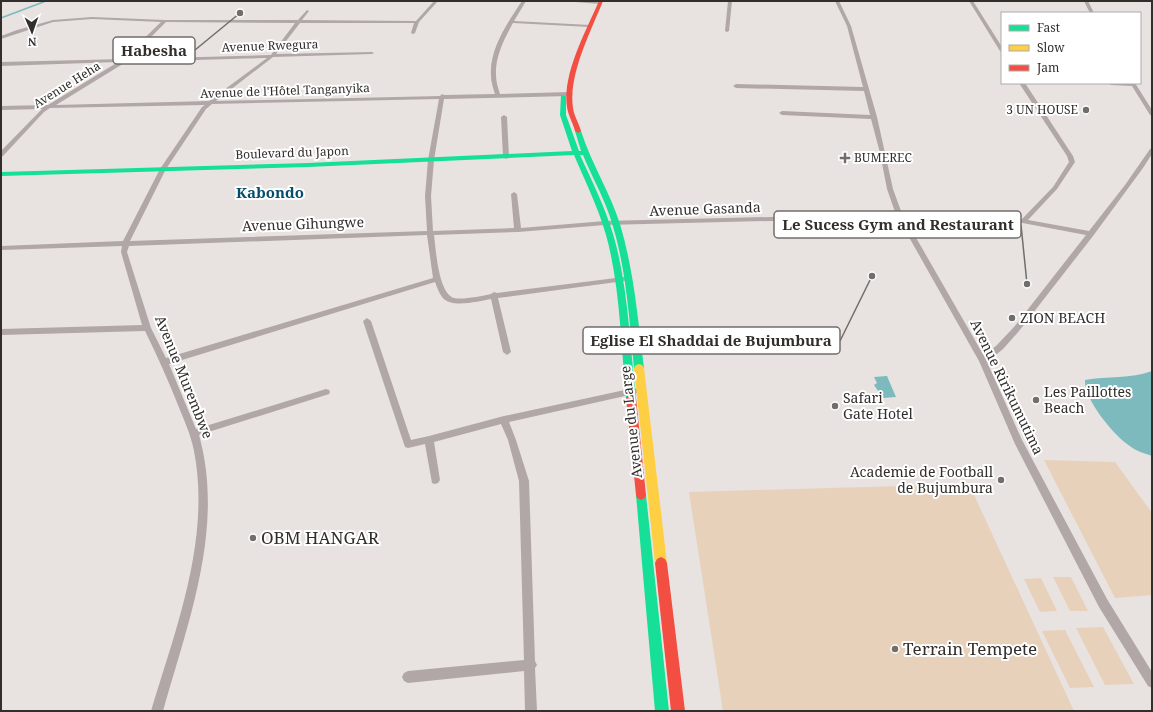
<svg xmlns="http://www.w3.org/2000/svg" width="1153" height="712" viewBox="0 0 1153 712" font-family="'Noto Serif',serif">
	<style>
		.green { fill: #e7d1bb }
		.water { fill: #7cbabe }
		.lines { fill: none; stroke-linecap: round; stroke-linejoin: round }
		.stream { stroke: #7cbabe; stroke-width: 1.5 }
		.street { fill: #b1a7a6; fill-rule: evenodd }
		.fast { fill: #16e098; fill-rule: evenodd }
		.slow { fill: #ffcf43; fill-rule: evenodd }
		.jam { fill: #f24e42; fill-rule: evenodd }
		.poi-dot { fill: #716d6a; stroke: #fff; stroke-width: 1.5 }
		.labels { text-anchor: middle; stroke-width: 4; stroke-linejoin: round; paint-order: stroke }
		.far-street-label { font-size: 12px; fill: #312e2b; stroke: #fff }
		.far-poi-label { font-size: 12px; fill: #312e2b; stroke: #fff; text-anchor: end }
		.street-label { font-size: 14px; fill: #312e2b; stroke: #fff }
		.poi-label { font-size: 14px; fill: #312e2b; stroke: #fff; text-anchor: start }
		.far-district-label { font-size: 15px; font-weight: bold; fill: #034e6b; stroke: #fff }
		.near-poi-label { font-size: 17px; fill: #312e2b; stroke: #fff; text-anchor: start }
		.leader { fill: none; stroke: #716d6a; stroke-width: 1.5 }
		.callout-dot { fill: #716d6a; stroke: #fff; stroke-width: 1.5 }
		.callout { fill: #fff; stroke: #716d6a; stroke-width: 1.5 }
		.callout-label { font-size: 15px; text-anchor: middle; font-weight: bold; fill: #312e2b }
	</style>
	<rect width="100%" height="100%" fill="#e8e3e0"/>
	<!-- green -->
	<path class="green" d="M1044 460 1115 462 1152 513V595L1115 598Z
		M969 484 1074 711H723L689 492Z
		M1053 577H1071L1088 611H1070Z
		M1041 578 1057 611 1040 612 1024 579Z
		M1103 627 1134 684 1105 685 1076 628Z
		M1065 630 1094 687 1070 688 1042 631Z"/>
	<!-- water -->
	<path class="water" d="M1152 371V456C1143 453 1134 450 1127 444 1112 433 1084 399 1085 380 1107 376 1131 379 1152 371Z
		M887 376 896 397 883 398 874 385 877 383 874 377Z"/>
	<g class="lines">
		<!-- stream -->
		<path class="stream" d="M1 18 46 1"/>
		<!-- street -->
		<path class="street" d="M434 1H438L419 22 415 33 413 34 411 33 414 23H300L276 54 372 52 374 53 372 54 273 57 216 101 440 96 442 94 444 95 495 94C493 88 491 82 491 76 489 49 508 22 522 1H526L514 21 590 25 592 26 590 27 513 23C504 39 495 57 496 75 496 82 498 88 500 94L570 92 573 94 570 96 444 99 434 160 431 196 433 231 514 228 511 194 514 192 517 194 521 228 605 221 889 214 895 212 887 189 880 153 871 119 782 115 779 113 782 111 870 115 864 91 736 88 733 86 736 84 863 87 847 26 835 1H839L851 26 877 117 893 189 901 211H921L1012 217 1022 219 1053 187 1069 162 1067 156 1019 83H1025L1073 156 1075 162 1057 189 1028 220 1089 231 1125 185 1150 149 1152 148V154L1143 168 1093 236 1019 331 1003 349 987 362 1022 440 1107 599 1152 672V688L1148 686 1099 607 1015 444 979 361 897 216 890 218 605 225 518 232 434 235C436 249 438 293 454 298 463 300 481 296 491 294L494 292 497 293 624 277 628 279 624 281 498 298 511 352 507 355 503 352 491 299C479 301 451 309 442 297 439 293 437 287 435 282L169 364 196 429 326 389 329 390 330 392 329 394 326 395 199 435C225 528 188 622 163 711H151C176 628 211 539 194 451 191 435 184 420 178 405 168 380 157 355 145 331L1 335V329L142 325 121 252 122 246 1 250V246L123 241 160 169 202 107 205 105 50 108 44 112 3 156 1 157V151L42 109 1 110V106L48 105 118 62 1 66V62L123 59 161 22 92 19 53 22 1 39V36L17 30 53 20 92 17 165 20H298L307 10 309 11 302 20 416 21ZM166 22 295 23 271 55 129 59ZM267 58 209 101 56 105 126 62ZM439 99 428 160 425 196 427 231 130 241 166 169 206 109 212 104ZM903 215 1012 221 1086 235 1014 327 997 345 984 356ZM427 235 433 278 166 358 151 328 127 252 129 246Z
			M573 1H591L602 3 600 4 575 2Z
			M728 1H732L729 31 727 32 725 31Z
			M969 1H973L1002 47V52L1000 51Z
			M1084 1H1088L1094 13H1090Z
			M1108 83H1135L1152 110V116L1150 115 1132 86 1111 85Z
			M504 115 507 117 509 157 506 159 503 157 501 117Z
			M367 318 371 321 411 440 429 436 504 416 634 388 637 389 638 391 637 393 634 394 509 422 516 440 529 481 535 661 537 665 535 668 537 711H525L524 671 408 683 404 681 402 677 404 673 408 671 524 660 519 481 508 440 501 424 434 442 440 480 438 483 435 484 432 483 425 444 408 448 405 447 363 321Z"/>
		<!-- fast -->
		<path class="fast" d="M561 95 566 96V115L579 151H581L575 131 578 129 581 131C591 163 610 192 620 224 634 271 638 320 644 368L642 371H636L634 368C629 316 626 263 609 214 602 194 591 175 583 155H580C592 181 605 207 613 234 628 284 630 346 636 398L634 401H628L626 398C621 345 620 285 606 235 598 207 585 181 574 155L308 167 1 176V172L308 163 572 151 560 115Z
			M641 490 645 492 646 495 669 711H655L636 495 637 492Z"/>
		<!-- slow -->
		<path class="slow" d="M639 364 642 365 644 368 667 563 665 567 661 569 657 567 655 563 634 368 636 365Z"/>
		<!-- jam -->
		<path class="jam" d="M599 1H603C591 31 568 75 573 108 574 116 579 123 581 131L578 133 575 131C573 123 568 115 567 107 562 74 586 31 599 1Z
			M631 394 634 395 636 398 646 495 645 498 641 500 637 498 636 495 626 398 628 395Z
			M661 557 665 559 667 563 685 711H671L655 563 657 559Z"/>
	</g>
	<!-- markers -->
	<g class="poi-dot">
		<circle cx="1086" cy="110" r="4"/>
		<path d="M843 152h4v4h4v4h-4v4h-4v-4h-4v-4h4z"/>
		<circle cx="1012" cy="318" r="4"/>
		<circle cx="1036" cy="400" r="4"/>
		<circle cx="835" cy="406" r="4"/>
		<circle cx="1001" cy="480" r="4"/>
		<circle cx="253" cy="538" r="4"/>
		<circle cx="895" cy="649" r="4"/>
	</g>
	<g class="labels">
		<!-- far-street labels -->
		<g class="far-street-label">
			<text transform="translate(270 46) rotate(-2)" y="4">Avenue Rwegura</text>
			<text transform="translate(67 85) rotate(-32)" y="4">Avenue Heha</text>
			<text transform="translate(285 91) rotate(-2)" y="4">Avenue de l'Hôtel Tanganyika</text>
			<text transform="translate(292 153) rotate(-2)" y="4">Boulevard du Japon</text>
		</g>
		<!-- far-poi labels -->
		<g class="far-poi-label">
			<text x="1078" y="114">3 UN HOUSE</text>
			<text x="854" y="162" text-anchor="start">BUMEREC</text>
		</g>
		<!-- street labels -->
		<g class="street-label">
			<text transform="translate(705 209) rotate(-2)" y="5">Avenue Gasanda</text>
			<text transform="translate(303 224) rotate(-2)" y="5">Avenue Gihungwe</text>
			<text transform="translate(184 377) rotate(68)" y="5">Avenue Murembwe</text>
			<text transform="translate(1007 387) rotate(64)" y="5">Avenue Ririkumutima</text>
			<text transform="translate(631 422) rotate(-96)" y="5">Avenue du Large</text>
		</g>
		<!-- poi labels -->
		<g class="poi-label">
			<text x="1020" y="323">ZION BEACH</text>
			<text x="1044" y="397">Les Paillottes<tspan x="1044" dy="16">Beach</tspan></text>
			<text x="843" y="403">Safari<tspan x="843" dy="16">Gate Hotel</tspan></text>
			<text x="993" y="477" text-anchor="end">Academie de Football<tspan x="993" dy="16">de Bujumbura</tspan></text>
		</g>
		<!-- far-district labels -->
		<g class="far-district-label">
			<text x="270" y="198">Kabondo</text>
		</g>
		<!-- near-poi labels -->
		<g class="near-poi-label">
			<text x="261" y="544">OBM HANGAR</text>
			<text x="903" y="655">Terrain Tempete</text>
		</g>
	</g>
	<!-- callouts -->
	<path class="leader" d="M240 13L195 50M1027 284L1021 225M872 276L840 341"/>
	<g class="callout-dot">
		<circle cx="240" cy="13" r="4"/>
		<circle cx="1027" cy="284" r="4"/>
		<circle cx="872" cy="276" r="4"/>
	</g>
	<g class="callout">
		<rect x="113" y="37" width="82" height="27" rx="4"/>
		<rect x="774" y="211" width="247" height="27" rx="4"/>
		<rect x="583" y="327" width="257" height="27" rx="4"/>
	</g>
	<g class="callout-label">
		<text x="154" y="56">Habesha</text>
		<text x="898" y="230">Le Sucess Gym and Restaurant</text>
		<text x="711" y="346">Eglise El Shaddai de Bujumbura</text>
	</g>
	<!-- border -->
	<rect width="1153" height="712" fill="none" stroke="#312e2b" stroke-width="4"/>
	<!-- legend -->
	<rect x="1001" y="12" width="140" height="72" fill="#ffffff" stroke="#adabaa"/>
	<rect x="1009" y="25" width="20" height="6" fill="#16e098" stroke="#adabaa"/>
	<text x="1037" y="32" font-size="12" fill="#312e2b">Fast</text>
	<rect x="1009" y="45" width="20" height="6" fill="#ffcf43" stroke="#adabaa"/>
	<text x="1037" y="52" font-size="12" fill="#312e2b">Slow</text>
	<rect x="1009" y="65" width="20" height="6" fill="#f24e42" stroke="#adabaa"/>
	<text x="1037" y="72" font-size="12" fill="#312e2b">Jam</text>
	<!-- north arrow -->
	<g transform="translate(32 32) rotate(178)" stroke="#ffffff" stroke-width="3" paint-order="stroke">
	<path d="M0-3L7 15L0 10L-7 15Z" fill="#312e2b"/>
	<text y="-6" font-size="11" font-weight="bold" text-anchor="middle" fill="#312e2b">N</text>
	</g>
</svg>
